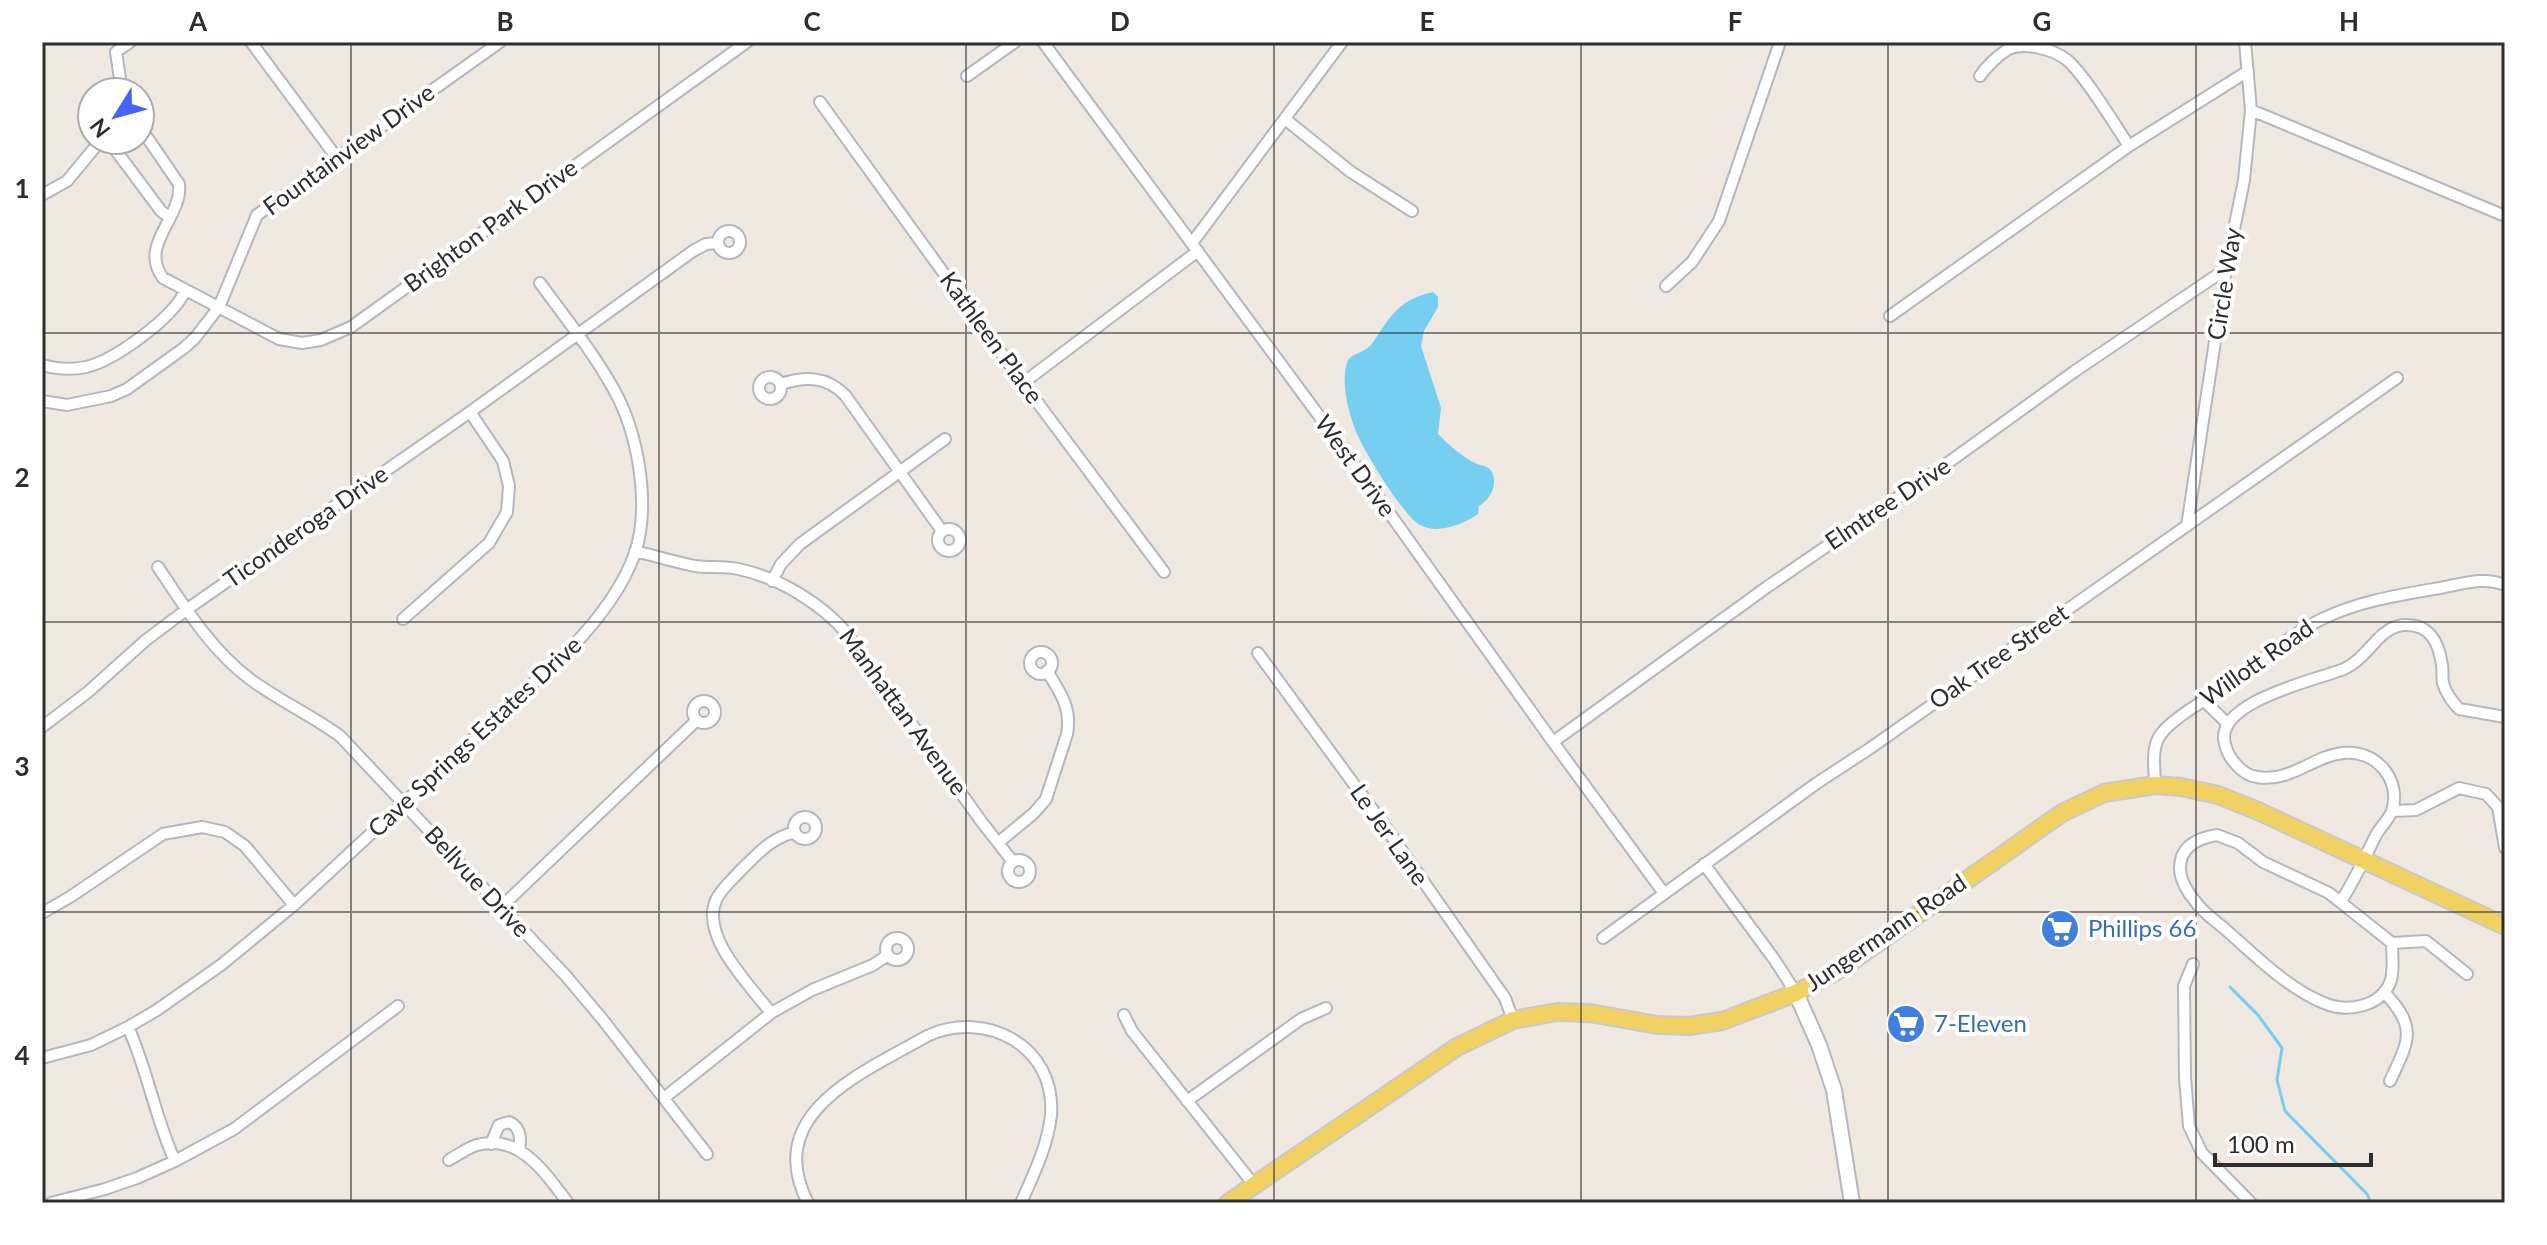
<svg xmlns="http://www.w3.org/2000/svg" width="2547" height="1245" viewBox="0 0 2547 1245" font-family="Lato,sans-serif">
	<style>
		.water { fill: #75cff0 }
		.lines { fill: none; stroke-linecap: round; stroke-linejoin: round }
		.stream { stroke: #75cff0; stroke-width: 3 }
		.street-casing { stroke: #b4b7c1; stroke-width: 14 }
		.secondary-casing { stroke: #b4b7c1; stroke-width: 18 }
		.primary-casing { stroke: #c9c9c9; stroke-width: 20 }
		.street { stroke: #fff; stroke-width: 10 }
		.secondary { stroke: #fff; stroke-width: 14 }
		.primary { stroke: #f2d163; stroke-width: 16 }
		.grid { fill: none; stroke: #2e2e2e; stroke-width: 2; stroke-opacity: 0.55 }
		.labels { text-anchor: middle; stroke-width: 8; stroke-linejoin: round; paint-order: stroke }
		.street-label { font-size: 24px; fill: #2e2e2e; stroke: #fff }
		.shop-label { font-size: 24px; fill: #366cbe; stroke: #fff; text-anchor: start }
		.neatline { fill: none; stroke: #2e2e2e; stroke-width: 3 }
		.grid-label { font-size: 26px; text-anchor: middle; font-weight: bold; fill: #2e2e2e }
	</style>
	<rect width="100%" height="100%" fill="#efe9e1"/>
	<!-- water -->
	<path class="water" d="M1433 292 1438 297V307L1424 331 1421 346 1441 408 1438 434C1448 444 1462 457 1475 463 1480 466 1488 465 1492 472 1498 486 1490 499 1479 506L1478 514C1463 524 1438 535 1420 525 1404 517 1361 447 1355 429 1348 410 1341 383 1347 363 1350 352 1365 355 1374 341 1392 314 1399 300 1433 292Z"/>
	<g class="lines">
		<!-- stream -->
		<path class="stream" d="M2230 987 2258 1015 2282 1048 2277 1080 2285 1111 2367 1194 2371 1203"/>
		<defs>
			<path id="street" d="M251 42 337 158
				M1043 42 1345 451 1553 742 1663 892
				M967 76 1015 42
				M1980 76C1986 67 1997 56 2007 50 2023 41 2053 49 2067 60 2085 75 2115 125 2129 146
				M122 92 116 52 130 42
				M820 102 1023 383 1164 572
				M2251 110 2505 216
				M1285 119 1351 172 1412 211
				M140 127 179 184C183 217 138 245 163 278L279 339 302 343 321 340 351 327 747 42
				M108 140 161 211 169 217
				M42 195 67 181 101 140
				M718 242a11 11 0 1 1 22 0a11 11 0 1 1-22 0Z
				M1192 243 1342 42
				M1666 286 1692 262 1719 221 1780 42
				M1890 316 2129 146 2248 71
				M42 365C56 369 71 370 86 367 115 360 173 318 185 291
				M759 388a11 11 0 1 1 22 0a11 11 0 1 1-22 0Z
				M1023 383 1198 251
				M781 384C805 376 826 376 845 395L942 531
				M42 401 67 405 111 396 127 389 184 348 195 338 219 307 257 215 500 42
				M2187 526 2226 269 2244 180 2251 110 2245 42
				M938 540a11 11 0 1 1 22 0a11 11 0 1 1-22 0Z
				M635 551C655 556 675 562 695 566 710 568 724 566 738 569 778 577 823 604 848 635L981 821 1013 862
				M158 567C184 606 211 650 250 679 278 700 311 715 340 736L566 976 603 1020 707 1154
				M772 581 781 564 800 544 945 439
				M403 619 489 543 507 512 509 486 503 461 470 412
				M1030 663a11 11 0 1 1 22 0a11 11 0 1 1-22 0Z
				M1258 653 1386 828 1505 998 1513 1020
				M2204 701 2227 723
				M693 712a11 11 0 1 1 22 0a11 11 0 1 1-22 0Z
				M42 727 88 692 146 640 186 610 470 412 693 251 706 244 718 243
				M1553 742 1767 587 1938 470 2075 371 2226 269
				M2155 785C2155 770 2151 751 2159 737 2168 721 2205 700 2222 689 2255 667 2285 637 2322 619 2359 601 2399 595 2440 588 2462 584 2484 576 2505 585
				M2392 811 2416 810 2459 788 2486 794 2498 807 2505 848
				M794 828a11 11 0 1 1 22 0a11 11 0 1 1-22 0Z
				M2217 835 2238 843 2263 862 2329 893 2392 943C2392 954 2394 969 2391 980 2382 1007 2347 1013 2324 1003 2287 988 2256 956 2226 930 2216 921 2203 913 2195 901 2188 893 2180 880 2180 868 2180 846 2198 838 2217 835Z
				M999 842 1034 813 1046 799 1067 734C1072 708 1060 692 1047 671
				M1008 871a11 11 0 1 1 22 0a11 11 0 1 1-22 0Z
				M1704 864 1774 959 1796 993
				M2341 901C2355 880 2364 859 2375 837 2379 828 2388 821 2392 811 2402 780 2376 749 2343 753 2313 756 2290 783 2257 777 2242 775 2228 758 2225 744 2213 702 2316 680 2344 669 2357 663 2366 652 2376 641 2383 633 2395 624 2407 625 2431 625 2439 644 2442 665 2443 672 2442 677 2443 683 2446 694 2452 701 2459 709L2505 717
				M501 907 697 720
				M42 913 70 897 163 834 202 827 225 832 245 846 294 905
				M1603 938 1817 783 1869 749 2397 378
				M886 949a11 11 0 1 1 22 0a11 11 0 1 1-22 0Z
				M2392 943 2426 941 2467 974
				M2193 964 2184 986 2185 1077 2189 1126 2202 1153 2251 1203
				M2384 992C2418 1028 2409 1040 2390 1081
				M771 1013C750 985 700 937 716 900 721 889 732 880 740 871 759 853 769 839 795 832
				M1124 1015 1132 1031 1254 1185
				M128 1027C148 1071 155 1118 175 1161
				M42 1058 91 1045 128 1027 157 1010 221 965 294 905 571 648C597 621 622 590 635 553 651 504 638 432 613 388 592 351 565 317 540 283
				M664 1098 771 1013 812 990 873 965 888 955
				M1187 1101 1301 1019 1326 1008
				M491 1144 499 1125 509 1122C521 1127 521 1139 519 1150
				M449 1160C458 1155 467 1148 477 1145 520 1133 546 1174 568 1203
				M51 1203 105 1189 137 1178 175 1161 234 1129 398 1006
				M808 1203C761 1112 865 1072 927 1036 986 1009 1056 1046 1051 1115 1048 1145 1033 1176 1021 1203"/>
			<path id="secondary" d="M1796 993 1819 1045 1834 1090 1852 1203"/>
			<path id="primary" d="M1228 1203 1457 1047 1513 1020 1557 1012 1590 1013 1657 1025 1689 1026 1722 1021 1796 993 1842 968 2062 813 2104 793 2155 785 2181 787 2218 795 2258 811 2505 926"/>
		</defs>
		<!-- street casing -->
		<use href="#street" class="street-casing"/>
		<!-- secondary casing -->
		<use href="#secondary" class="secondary-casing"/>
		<!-- primary casing -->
		<use href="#primary" class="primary-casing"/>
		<!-- street -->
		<use href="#street" class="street"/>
		<!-- secondary -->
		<use href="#secondary" class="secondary"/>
		<!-- primary -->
		<use href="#primary" class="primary"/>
	</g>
	<!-- grid -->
	<path class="grid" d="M351 42V1203M659 42V1203M966 42V1203M1274 42V1203M1581 42V1203M1888 42V1203M2196 42V1203M42 333H2505M42 622H2505M42 912H2505"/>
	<!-- icons -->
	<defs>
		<symbol id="supermarket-disc" viewBox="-11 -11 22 22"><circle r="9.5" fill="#3f7fe0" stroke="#fff"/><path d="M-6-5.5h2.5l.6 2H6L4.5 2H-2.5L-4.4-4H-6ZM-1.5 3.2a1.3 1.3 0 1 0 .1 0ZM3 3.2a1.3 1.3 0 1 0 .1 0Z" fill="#fff"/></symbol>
	</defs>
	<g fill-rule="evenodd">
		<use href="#supermarket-disc" x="2038" y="907" width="44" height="44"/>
		<use href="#supermarket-disc" x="1884" y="1002" width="44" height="44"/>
	</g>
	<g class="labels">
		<!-- street labels -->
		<g class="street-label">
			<text transform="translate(349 150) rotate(-36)" y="8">Fountainview Drive</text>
			<text transform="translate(491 226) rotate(-36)" y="8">Brighton Park Drive</text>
			<text transform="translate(2225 284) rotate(-81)" y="8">Circle Way</text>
			<text transform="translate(991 338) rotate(54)" y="8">Kathleen Place</text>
			<text transform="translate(1355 466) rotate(54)" y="8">West Drive</text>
			<text transform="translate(1888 504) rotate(-34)" y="8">Elmtree Drive</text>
			<text transform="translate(306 527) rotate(-35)" y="8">Ticonderoga Drive</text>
			<text transform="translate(1999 657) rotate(-35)" y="8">Oak Tree Street</text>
			<text transform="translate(2257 663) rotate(-35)" y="8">Willott Road</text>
			<text transform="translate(903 712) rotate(54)" y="8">Manhattan Avenue</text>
			<text transform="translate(475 737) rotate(-43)" y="8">Cave Springs Estates Drive</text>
			<text transform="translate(1389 835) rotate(55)" y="8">Le Jer Lane</text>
			<text transform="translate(477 882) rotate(47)" y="8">Bellvue Drive</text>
			<text transform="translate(1886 933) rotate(-34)" y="8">Jungermann Road</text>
		</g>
		<!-- shop labels -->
		<g class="shop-label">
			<text x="2088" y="937">Phillips 66</text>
			<text x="1934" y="1032">7-Eleven</text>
		</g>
	</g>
	<!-- border -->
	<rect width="2547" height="1245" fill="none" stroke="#ffffff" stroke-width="88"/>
	<!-- north arrow -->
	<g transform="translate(116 116) rotate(233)"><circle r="38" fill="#ffffff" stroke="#ababab" stroke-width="2"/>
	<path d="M0-6L14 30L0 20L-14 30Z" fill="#4264fb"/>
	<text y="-12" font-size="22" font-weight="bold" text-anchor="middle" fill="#2e2e2e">N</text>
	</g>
	<!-- scale -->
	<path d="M2215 1153v12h156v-12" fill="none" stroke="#2e2e2e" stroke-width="4"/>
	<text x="2227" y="1153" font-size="24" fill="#2e2e2e" stroke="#ffffff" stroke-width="6" paint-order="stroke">100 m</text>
	<rect x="44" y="44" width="2459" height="1157" class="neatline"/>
	<g class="grid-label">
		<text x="198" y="31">A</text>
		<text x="505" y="31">B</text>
		<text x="812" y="31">C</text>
		<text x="1120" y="31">D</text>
		<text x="1427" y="31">E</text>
		<text x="1735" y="31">F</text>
		<text x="2042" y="31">G</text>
		<text x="2349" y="31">H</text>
		<text x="22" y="198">1</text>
		<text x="22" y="487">2</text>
		<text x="22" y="776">3</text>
		<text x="22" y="1065">4</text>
	</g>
</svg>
